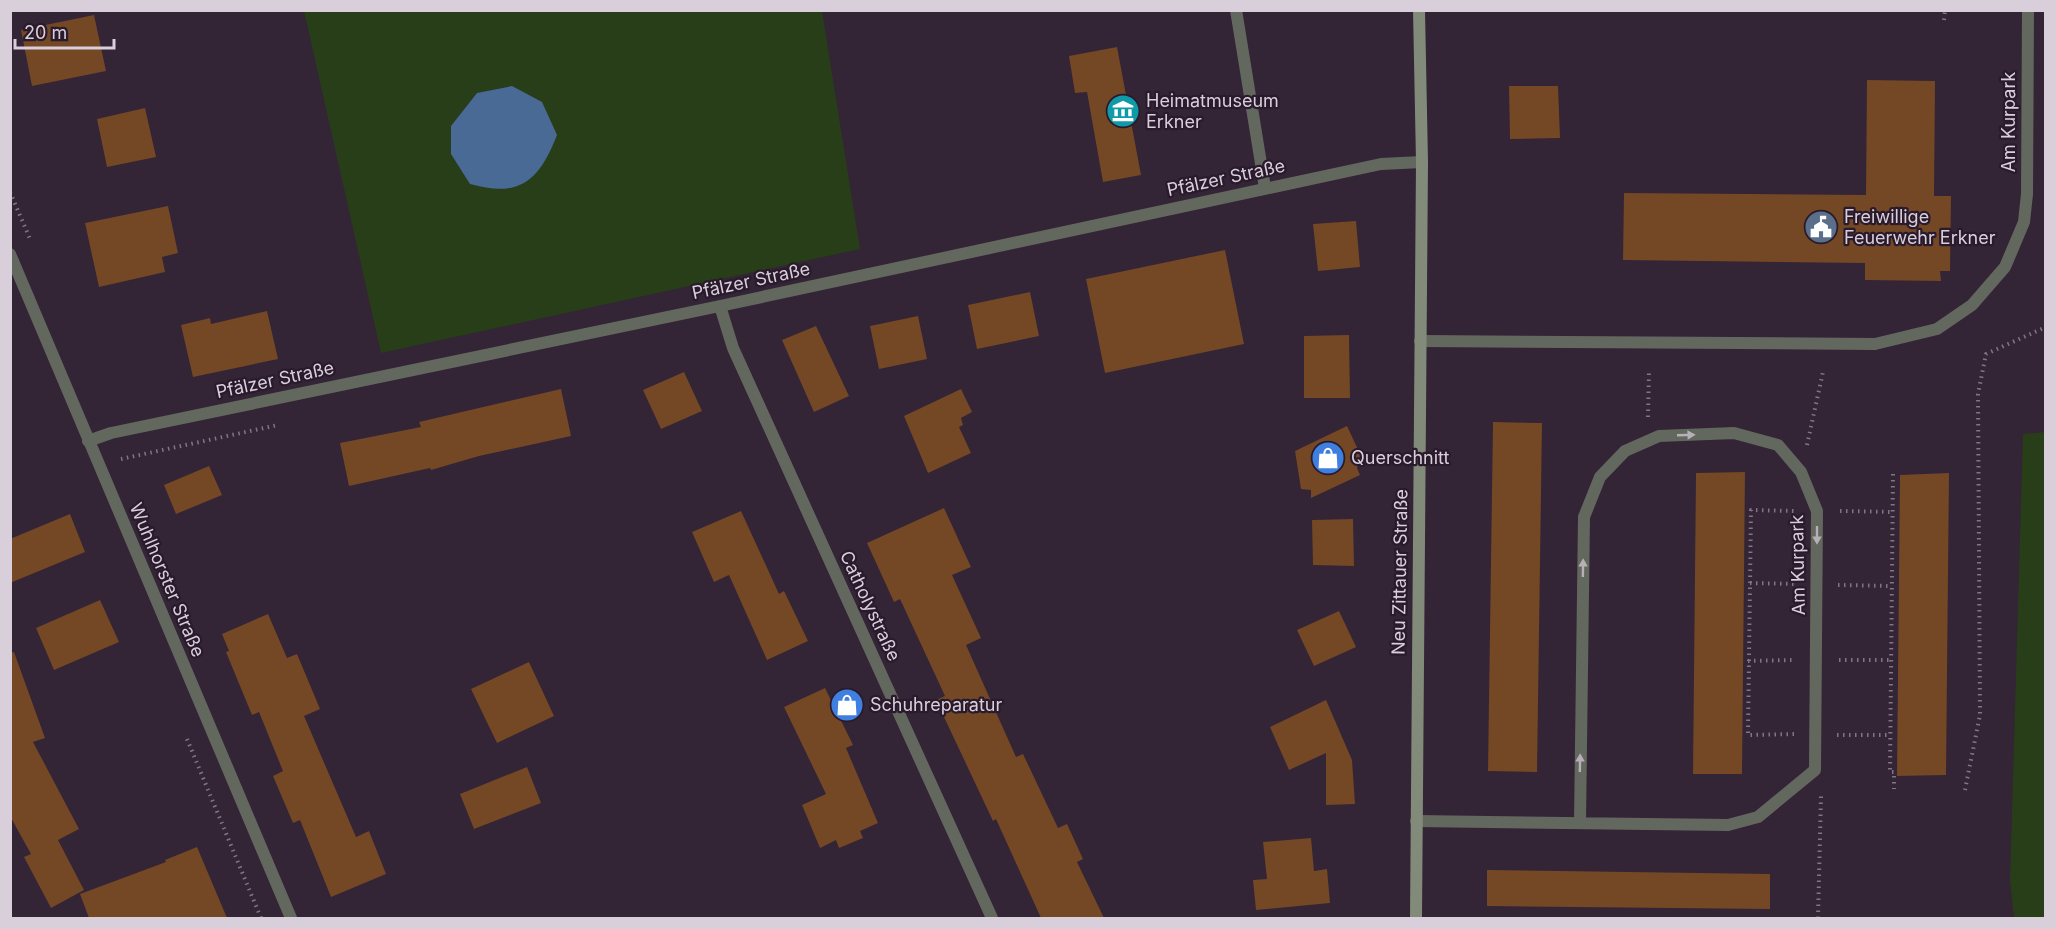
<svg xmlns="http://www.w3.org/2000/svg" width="2056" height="929" viewBox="0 0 2056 929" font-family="Inter,sans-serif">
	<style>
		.green { fill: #283e18; fill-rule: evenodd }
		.water { fill: #486a95 }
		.building { fill: #744725 }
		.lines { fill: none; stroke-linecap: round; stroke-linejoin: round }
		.path { stroke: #827584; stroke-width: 4; stroke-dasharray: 1.5 4.5; stroke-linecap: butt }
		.service { stroke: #63685e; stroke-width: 12 }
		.minor { stroke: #63685e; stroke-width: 12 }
		.secondary { stroke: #828b7a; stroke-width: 12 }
		.oneway { fill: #b6b0b6 }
		.labels { text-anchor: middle; stroke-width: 4.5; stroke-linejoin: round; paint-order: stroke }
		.poi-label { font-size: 18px; fill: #d9cfdb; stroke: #291a2c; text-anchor: start }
		.street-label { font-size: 18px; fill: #d9cfdb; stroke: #291a2c }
	</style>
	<rect width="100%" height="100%" fill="#332436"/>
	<!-- green -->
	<path class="green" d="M304 11H822L860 249 381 353ZM511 86 451 126 477 93Z
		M2045 432V918H2014L2010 881 2023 434Z"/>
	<!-- water -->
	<path class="water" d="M512 86 542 102 557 135C539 181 520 198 470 184L451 154V126L477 93Z"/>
	<!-- building -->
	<path class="building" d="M94 15 106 71 32 86 21 30Z
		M1117 47 1141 175 1103 182 1087 92 1075 93 1069 56Z
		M1867 80 1935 81 1934 196H1951L1950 271H1940L1941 281 1865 280V263L1623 260 1624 193 1866 195Z
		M1509 86H1558L1560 138 1510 139Z
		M145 108 156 157 107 167 97 119Z
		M168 206 178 253 162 257 165 272 99 287 85 223Z
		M1356 221 1360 267 1318 271 1313 224Z
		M1225 250 1244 344 1105 373 1086 279Z
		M1030 292 1039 336 977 349 968 305Z
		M267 311 278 359 193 377 181 325 210 318 211 324Z
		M918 316 927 359 879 369 870 326Z
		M816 326 849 396 814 412 782 340Z
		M1349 335 1350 398H1304V336Z
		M684 372 702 411 661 429 643 390Z
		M561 389 571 436 479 456 431 470 430 468 349 486 340 443 421 427 419 422Z
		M961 389 972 412 961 418 963 425 959 427 971 453 928 473 904 416Z
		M1493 422 1542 423 1537 772 1488 771Z
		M1347 426 1361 456 1357 468 1360 475 1311 498V490L1301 489 1295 451Z
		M209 466 222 495 176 514 164 485Z
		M1745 472 1742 774H1693L1696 473Z
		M1949 473 1946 775 1897 776 1900 475Z
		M944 508 971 567 952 575 981 638 966 645 1016 757 1023 754 1058 828 1067 824 1083 859 1077 862 1104 918H1041L996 819 993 821 936 700 945 696 900 599 894 602 867 543Z
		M741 511 779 594 784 591 808 641 767 660 729 575 714 582 692 532Z
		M70 514 85 552 10 583V539Z
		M1353 519 1354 566 1313 565 1312 520Z
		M100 600 119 642 54 670 36 628Z
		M1339 611 1356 647 1314 666 1297 630Z
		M268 614 287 658 297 654 320 709 304 716 356 837 369 831 386 874 331 897 300 820 293 823 273 776 283 771 259 712 252 715 226 652 229 651 222 634Z
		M14 652 45 738 33 742 79 829 58 840 84 890 51 908 24 857 31 854 10 816V653Z
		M529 662 554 716 497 743 471 689Z
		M825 688 853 745 846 748 878 823 860 831 863 838 839 848 836 840 820 848 802 805 826 794 784 707Z
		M1326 700 1352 760 1355 804 1326 805V753L1289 770 1270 727Z
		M527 767 541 803 474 829 460 794Z
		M1311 838 1314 871 1327 869 1330 903 1256 910 1253 880 1267 879 1263 842Z
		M197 847 227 918H89L80 894 166 862 165 860Z
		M1487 870 1770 874V909L1487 906Z"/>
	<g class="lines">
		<!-- path -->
		<path class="path" d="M1944 20 1945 10
			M10 192 30 239
			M1648 417 1649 370
			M1807 445 1823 372
			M121 459 278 425
			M1893 474 1890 772H1894V789
			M1840 511 1893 512
			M1750 583 1794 584
			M1838 585 1892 586
			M1839 660H1891
			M1748 661 1793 660
			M1794 734 1748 735 1751 510 1794 511
			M1837 735H1890
			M187 739 261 918
			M1965 790 1980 715 1978 394 1986 354 2046 327
			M1818 918 1821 796"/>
		<!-- service -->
		<path class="service" d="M1416 821 1728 825 1758 817 1815 770 1817 511 1801 472 1778 445 1734 433 1659 436 1625 451 1600 477 1584 517 1580 822"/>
		<!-- minor -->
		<path class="minor" d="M1236 10 1265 188
			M10 254 291 918
			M720 306 733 348 992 918
			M1420 341 1875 344 1937 329 1972 305 2005 267 2024 222 2027 194 2028 10
			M88 441 111 433 720 306 1381 164 1422 162"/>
		<!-- secondary -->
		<path class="secondary" d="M1416 918 1422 162 1419 10"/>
	</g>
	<!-- one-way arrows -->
	<defs><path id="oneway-solid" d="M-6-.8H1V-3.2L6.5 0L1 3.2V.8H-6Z" transform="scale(1.5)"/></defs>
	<g class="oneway">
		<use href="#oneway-solid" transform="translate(1686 435) rotate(-2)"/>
		<use href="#oneway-solid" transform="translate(1817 535) rotate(90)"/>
		<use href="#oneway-solid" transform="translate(1583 568) rotate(-89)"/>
		<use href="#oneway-solid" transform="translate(1580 763) rotate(-89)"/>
	</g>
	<!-- icons -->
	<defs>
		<symbol id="museum-disc" viewBox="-11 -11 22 22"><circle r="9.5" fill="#0f9aa8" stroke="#291a2c"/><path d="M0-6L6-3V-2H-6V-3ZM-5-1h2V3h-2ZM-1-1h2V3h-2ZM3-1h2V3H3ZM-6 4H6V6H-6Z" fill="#fff"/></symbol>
		<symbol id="civic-disc" viewBox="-11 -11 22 22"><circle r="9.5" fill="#5c6f8a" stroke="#291a2c"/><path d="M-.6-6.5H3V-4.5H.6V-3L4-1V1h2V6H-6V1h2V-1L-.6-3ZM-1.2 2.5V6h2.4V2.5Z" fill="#fff"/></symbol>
		<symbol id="shop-disc" viewBox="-11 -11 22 22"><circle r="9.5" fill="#3f7fe0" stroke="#291a2c"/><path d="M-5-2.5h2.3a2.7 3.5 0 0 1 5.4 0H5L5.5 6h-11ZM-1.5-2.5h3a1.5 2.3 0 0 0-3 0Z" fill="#fff"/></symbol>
	</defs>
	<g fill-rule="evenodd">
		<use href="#museum-disc" x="1104" y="92" width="38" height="38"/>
		<use href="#civic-disc" x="1802" y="208" width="38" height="38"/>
		<use href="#shop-disc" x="1309" y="439" width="38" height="38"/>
		<use href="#shop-disc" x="828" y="686" width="38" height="38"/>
	</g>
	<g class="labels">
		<!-- poi labels -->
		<g class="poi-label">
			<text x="1146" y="107">Heimatmuseum<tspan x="1146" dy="21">Erkner</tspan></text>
			<text x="1844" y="223">Freiwillige<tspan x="1844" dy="21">Feuerwehr Erkner</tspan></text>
			<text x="1351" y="464">Querschnitt</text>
			<text x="870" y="711">Schuhreparatur</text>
		</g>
		<!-- street labels -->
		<g class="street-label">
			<text transform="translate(2009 122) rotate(-90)" y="6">Am Kurpark</text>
			<text transform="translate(1226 178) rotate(-12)" y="6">Pfälzer Straße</text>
			<text transform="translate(751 281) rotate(-12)" y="6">Pfälzer Straße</text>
			<text transform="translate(275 380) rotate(-12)" y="6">Pfälzer Straße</text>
			<text transform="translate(1798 565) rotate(-91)" y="6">Am Kurpark</text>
			<text transform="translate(1400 572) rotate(-89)" y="6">Neu Zittauer Straße</text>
			<text transform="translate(167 580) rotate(67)" y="6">Wuhlhorster Straße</text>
			<text transform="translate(870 606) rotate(65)" y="6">Catholystraße</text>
		</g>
	</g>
	<!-- border -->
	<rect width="2056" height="929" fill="none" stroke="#d9cfdb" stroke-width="24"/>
	<!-- scale -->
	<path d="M15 39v9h99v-9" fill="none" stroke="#d9cfdb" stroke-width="3"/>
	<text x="24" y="39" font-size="18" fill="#d9cfdb" stroke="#291a2c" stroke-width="4.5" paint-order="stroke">20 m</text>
</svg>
